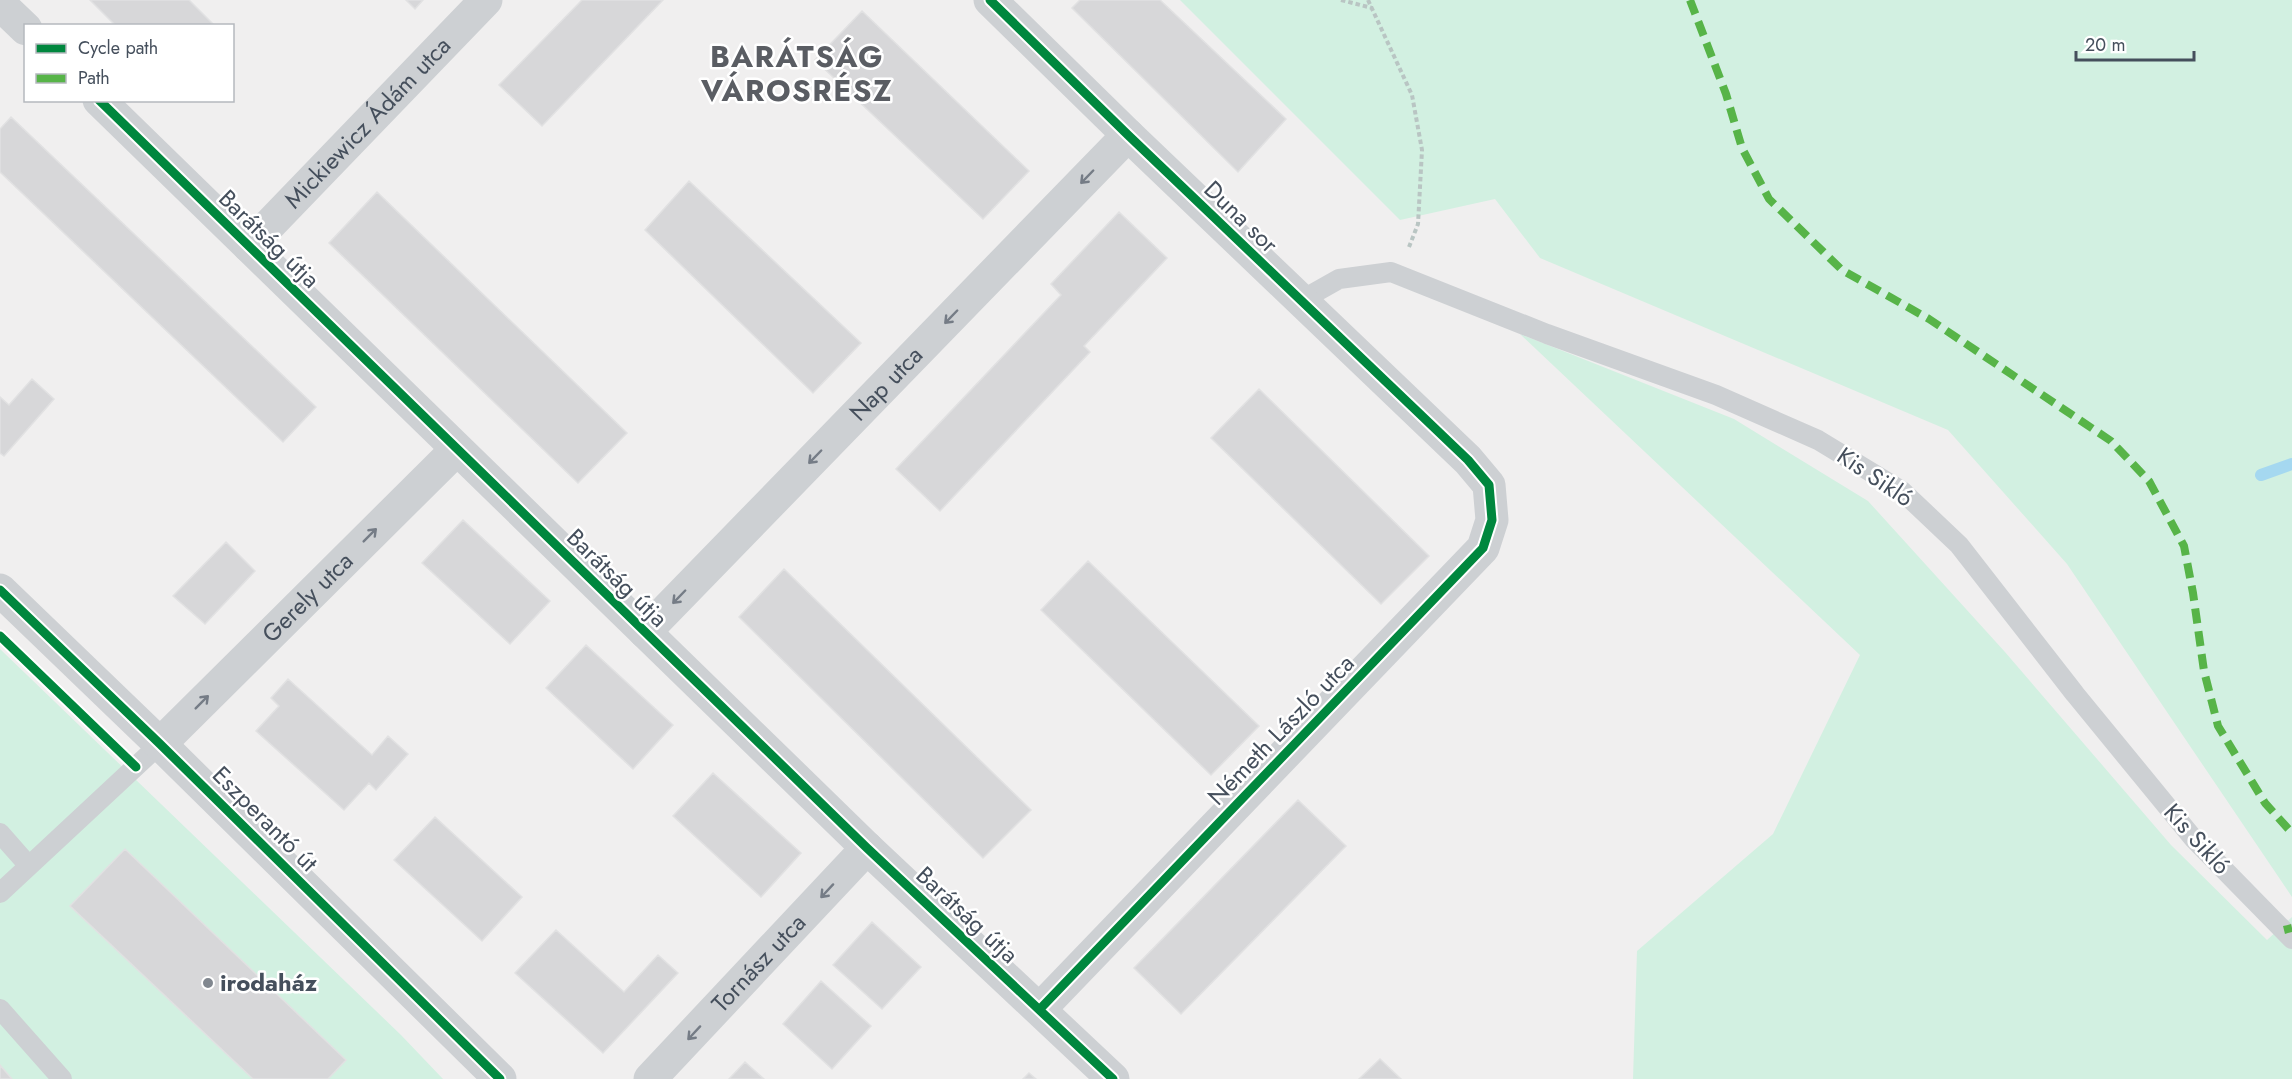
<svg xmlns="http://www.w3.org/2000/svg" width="2292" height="1079" viewBox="0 0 2292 1079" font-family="Jost,sans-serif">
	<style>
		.green { fill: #d2f0e1 }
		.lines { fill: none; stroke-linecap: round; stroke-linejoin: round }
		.stream { stroke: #a5d8f0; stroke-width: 12 }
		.building { fill: #d7d7d9; stroke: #e1e1e2; stroke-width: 1.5 }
		.path { stroke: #b9c5c3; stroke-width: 4; stroke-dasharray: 4.5 3; stroke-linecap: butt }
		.lane { stroke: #cdd0d3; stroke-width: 20 }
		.street { stroke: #cdd0d3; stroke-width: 33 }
		.quiet { stroke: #57b448; stroke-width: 8; stroke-dasharray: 15 8; stroke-linecap: butt }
		.cycleway-casing { stroke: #fff; stroke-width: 13 }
		.cycleway { stroke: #00873e; stroke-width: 9 }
		.oneway { stroke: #757c86 }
		.poi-dot { fill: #81878f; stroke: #fff; stroke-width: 2 }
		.labels { text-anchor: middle; stroke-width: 5; stroke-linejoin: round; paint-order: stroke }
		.street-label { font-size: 24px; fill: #454f5c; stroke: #fff }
		.poi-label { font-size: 24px; font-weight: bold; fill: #454f5c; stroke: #fff; text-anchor: start }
		.district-label { font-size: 30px; font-weight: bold; letter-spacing: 1.5px; fill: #5a5d63; stroke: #fff }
	</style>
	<rect width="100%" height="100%" fill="#f0efef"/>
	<!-- green -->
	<path class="green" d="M1180 0H2292V897L2067 564 1948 430 1540 258 1495 199 1400 220Z
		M1520 334 1734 419 1868 501 2005 652 2171 845 2267 940 2292 917V1079H1633L1637 951 1773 834 1860 655Z
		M0 649 401 1035 443 1079H0Z"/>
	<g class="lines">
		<!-- stream -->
		<path class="stream" d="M2261 475 2292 464"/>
	</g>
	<!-- building -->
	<path class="building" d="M90 0H189L215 26H116Z
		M406 0H423L415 9Z
		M582 0H663L542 126 499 85Z
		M1080 0H1160L1286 119 1238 172 1072 8Z
		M862 11 1029 171 983 219 815 60Z
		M11 117 316 407 283 442 0 172V129Z
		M689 181 861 343 813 393 645 230Z
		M377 192 627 433 578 483 329 243Z
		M1119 212 1167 258 1084 346 1090 352 940 511 896 469 1061 295 1051 284Z
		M32 379 54 399 4 456 0 453V397L9 405Z
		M1259 389 1429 556 1381 604 1211 438Z
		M463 520 550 601 510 644 422 563Z
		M226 542 255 571 205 624 173 596Z
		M1088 561 1259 726 1211 775 1041 610Z
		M784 569 1031 810 983 858 739 617Z
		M586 645 673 725 633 769 546 688Z
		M288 679 372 755 388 736 408 754 376 790 369 783 344 810 256 731 279 706 271 698Z
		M713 773 801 853 761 897 673 816Z
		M1298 800 1346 846 1181 1014 1134 968Z
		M435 817 522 897 482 941 394 860Z
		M125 849 346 1060 328 1079H253L70 906Z
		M872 922 921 967 882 1009 833 965Z
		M556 930 624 992 658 955 678 973 603 1053 515 973Z
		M821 981 871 1026 832 1069 783 1024Z
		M1380 1059 1401 1079H1359Z
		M745 1062 764 1079H729Z
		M0 1065 12 1079H0Z
		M1029 1073 1036 1079H1023Z"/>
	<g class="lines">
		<!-- path -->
		<path class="path" d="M1341 0 1372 8
			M1368 0 1412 95 1422 150 1418 224 1409 247"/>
		<!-- lane -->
		<path class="lane" d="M1300 301 1339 279 1391 272 1547 334 1716 395 1818 440 1902 491 1959 545 2075 694 2193 838 2292 939
			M0 833 29 866 160 744
			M0 893 29 866
			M0 1009 62 1079"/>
		<!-- street -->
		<g class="street">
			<path d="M990 0 1128 135 1468 460 1489 485 1492 520 1483 548 1040 1009"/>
			<path d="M0 4 26 29"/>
			<path d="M99 100 867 848 1113 1079"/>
			<path id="s1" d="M249 246 486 0"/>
			<path d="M0 590 160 744 500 1079"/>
			<path id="s2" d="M645 632 1128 135"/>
			<path id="s3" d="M160 744 456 450"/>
			<path id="s4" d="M650 1079 867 848"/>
		</g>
		<!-- quiet -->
		<path class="quiet" d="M1690 0 1726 94 1742 148 1769 199 1842 270 1929 319 2111 441 2149 481 2184 546 2193 593 2204 671 2218 726 2265 803 2292 833
			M2284 930 2292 928"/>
		<defs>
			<path id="cycleway" d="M990 0 1128 135 1468 460 1489 485 1492 520 1483 548 1040 1009
				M99 100 867 848 1113 1079
				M0 590 160 744 500 1079
				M0 636 136 767"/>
		</defs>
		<!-- cycleway casing -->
		<use href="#cycleway" class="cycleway-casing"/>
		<!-- cycleway -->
		<use href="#cycleway" class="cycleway"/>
	</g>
	<!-- one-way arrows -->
	<defs><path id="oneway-shaft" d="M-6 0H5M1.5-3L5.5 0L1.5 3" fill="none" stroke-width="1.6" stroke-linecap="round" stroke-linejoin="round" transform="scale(1.5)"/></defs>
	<g class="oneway">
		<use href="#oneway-shaft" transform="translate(1087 177) rotate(134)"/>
		<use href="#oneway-shaft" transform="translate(951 317) rotate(134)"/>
		<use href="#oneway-shaft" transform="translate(815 457) rotate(134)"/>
		<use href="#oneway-shaft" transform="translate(370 535) rotate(-45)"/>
		<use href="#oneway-shaft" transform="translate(679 597) rotate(134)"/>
		<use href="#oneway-shaft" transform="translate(202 702) rotate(-45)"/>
		<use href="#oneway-shaft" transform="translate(827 891) rotate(133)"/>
		<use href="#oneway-shaft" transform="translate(694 1033) rotate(133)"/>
	</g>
	<!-- markers -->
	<circle class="poi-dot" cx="208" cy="983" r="6"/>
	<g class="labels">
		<!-- street labels -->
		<g class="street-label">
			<text dy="8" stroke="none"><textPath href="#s1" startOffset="171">Mickiewicz Ádám utca</textPath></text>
			<text transform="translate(1241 217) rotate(44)" y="8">Duna sor</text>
			<text transform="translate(269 239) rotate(44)" y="8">Barátság útja</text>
			<text dy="8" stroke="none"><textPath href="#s2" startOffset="346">Nap utca</textPath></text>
			<text transform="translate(1875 477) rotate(34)" y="8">Kis Sikló</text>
			<text transform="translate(617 578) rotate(44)" y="8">Barátság útja</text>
			<text dy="8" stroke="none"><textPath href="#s3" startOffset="208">Gerely utca</textPath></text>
			<text transform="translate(1281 730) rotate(-46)" y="8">Németh László utca</text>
			<text transform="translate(265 819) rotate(45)" y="8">Eszperantó út</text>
			<text transform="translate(2197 839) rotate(48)" y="8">Kis Sikló</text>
			<text transform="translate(967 915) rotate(43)" y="8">Barátság útja</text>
			<text dy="8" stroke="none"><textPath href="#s4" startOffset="159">Tornász utca</textPath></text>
		</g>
		<!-- poi labels -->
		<g class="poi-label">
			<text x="220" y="991">irodaház</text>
		</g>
		<!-- district labels -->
		<g class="district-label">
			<text x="797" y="67">BARÁTSÁG<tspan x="797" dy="34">VÁROSRÉSZ</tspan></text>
		</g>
	</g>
	<!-- legend -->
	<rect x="24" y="24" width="210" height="78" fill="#ffffff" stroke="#b5b9be" stroke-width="1.5"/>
	<rect x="36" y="44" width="30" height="9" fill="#00873e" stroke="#b5b9be" stroke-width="1.5"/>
	<text x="78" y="54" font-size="18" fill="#454f5c">Cycle path</text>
	<rect x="36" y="74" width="30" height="9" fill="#57b448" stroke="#b5b9be" stroke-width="1.5"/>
	<text x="78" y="84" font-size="18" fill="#454f5c">Path</text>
	<!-- scale -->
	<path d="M2076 51v9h118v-9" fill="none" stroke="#454f5c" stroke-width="3"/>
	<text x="2085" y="51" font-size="18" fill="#454f5c" stroke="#ffffff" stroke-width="4.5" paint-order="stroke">20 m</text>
</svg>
